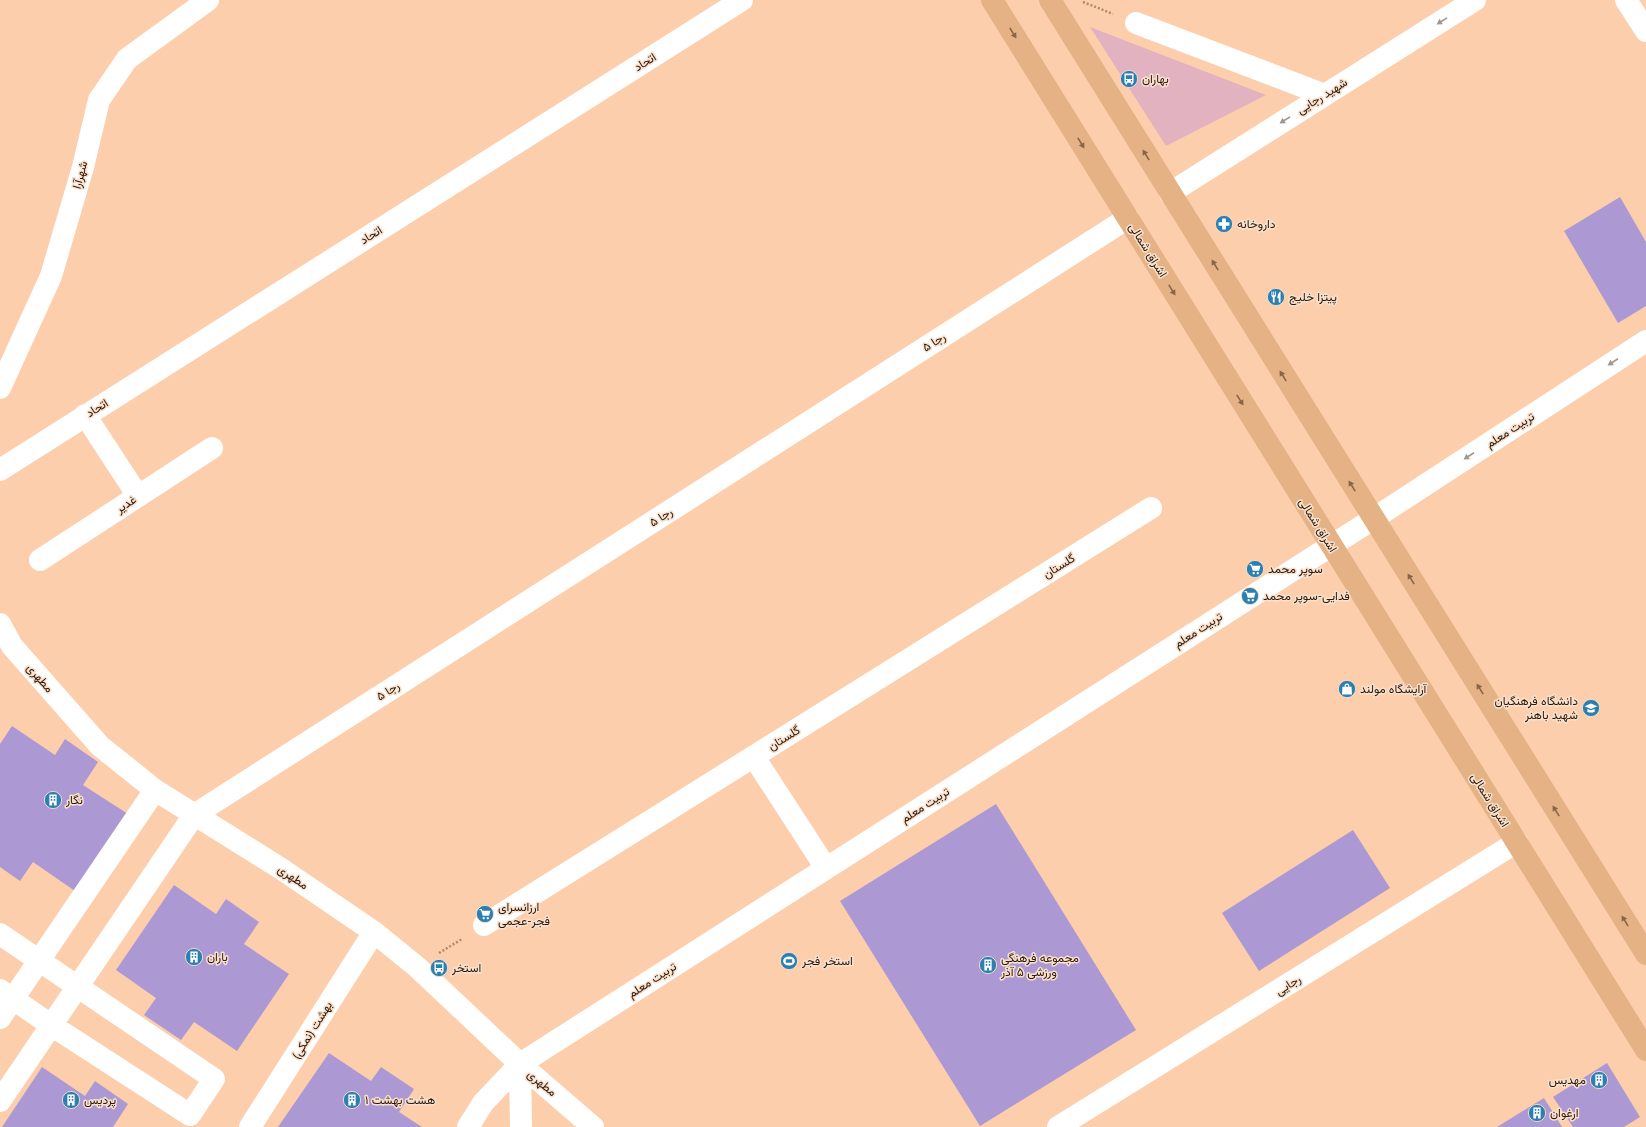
<svg xmlns="http://www.w3.org/2000/svg" width="1646" height="1127" viewBox="0 0 1646 1127" font-family="'PT Sans',Vazirmatn,sans-serif">
	<style>
		.green { fill: #e3b2c1 }
		.building { fill: #ac99d4 }
		.lines { fill: none; stroke-linecap: round; stroke-linejoin: round }
		.path { stroke: #ae8a6e; stroke-width: 2.5; stroke-dasharray: 2 2; stroke-linecap: butt }
		.minor { stroke: #fff; stroke-width: 22 }
		.major { stroke: #e4b285; stroke-width: 22 }
		.oneway { fill: #a0978f }
		.oneway2 { fill: #886546 }
		.labels { text-anchor: middle; stroke-width: 3; stroke-linejoin: round; paint-order: stroke }
		.street-label { font-size: 12px; fill: #2c1807; stroke: #f8e1cf }
		.poi-label { font-size: 12px; fill: #2c1807; stroke: #f8e1cf; text-anchor: start }
	</style>
	<rect width="100%" height="100%" fill="#fcceac"/>
	<!-- green -->
	<path class="green" d="M1090 27 1266 95 1166 146Z"/>
	<!-- building -->
	<path class="building" d="M1620 197 1646 242V306L1618 323 1564 231Z
		M12 726 55 755 65 739 98 762 83 785 128 814 75 891 33 862 20 881 0 867V744Z
		M996 804 1136 1030 980 1126 840 901Z
		M1353 830 1390 888 1259 971 1222 913Z
		M174 885 216 914 226 899 259 922 244 944 289 974 237 1051 194 1022 181 1040 144 1015 156 998 116 970Z
		M329 1053 371 1081 381 1067 414 1089 399 1112 422 1127H278Z
		M1607 1063 1640 1117 1624 1127H1573L1553 1097Z
		M42 1067 85 1096 95 1081 128 1104 113 1127H2Z
		M1544 1098 1562 1127H1497Z"/>
	<g class="lines">
		<!-- path -->
		<path class="path" d="M1083 2 1113 14
			M439 953 462 939"/>
		<!-- minor -->
		<path class="minor" d="M1626 0 1646 31
			M1136 23 1325 95
			M1170 193 1475 0
			M0 388 51 276 83 167 99 100 127 59 208 0
			M85 415 138 496
			M0 470 742 0
			M40 560 212 448
			M0 624 12 646 100 746 155 790 280 868 374 932 417 967 520 1064 593 1127
			M754 757 826 868
			M484 925 1151 508
			M0 934 214 1079 190 1115 51 1025 0 990
			M0 1018 155 790
			M520 1064 521 1127
			M0 1101 194 815 1128 218
			M250 1127 374 932
			M468 1127 483 1103 520 1064 1373 519 1646 341
			M1058 1127 1517 842"/>
		<!-- major -->
		<path class="major" d="M992 0 1646 1050
			M1050 0 1646 954"/>
	</g>
	<!-- one-way arrows -->
	<defs><path id="oneway-solid" d="M-6-.8H1V-3.2L6.5 0L1 3.2V.8H-6Z"/></defs>
	<g class="oneway">
		<use href="#oneway-solid" transform="translate(1442 21) rotate(148)"/>
		<use href="#oneway-solid" transform="translate(1285 120) rotate(148)"/>
		<use href="#oneway-solid" transform="translate(1613 362) rotate(147)"/>
		<use href="#oneway-solid" transform="translate(1469 456) rotate(147)"/>
	</g>
	<g class="oneway2">
		<use href="#oneway-solid" transform="translate(1013 33) rotate(58)"/>
		<use href="#oneway-solid" transform="translate(1081 143) rotate(58)"/>
		<use href="#oneway-solid" transform="translate(1146 155) rotate(-122)"/>
		<use href="#oneway-solid" transform="translate(1215 265) rotate(-122)"/>
		<use href="#oneway-solid" transform="translate(1172 290) rotate(58)"/>
		<use href="#oneway-solid" transform="translate(1283 376) rotate(-122)"/>
		<use href="#oneway-solid" transform="translate(1240 400) rotate(58)"/>
		<use href="#oneway-solid" transform="translate(1352 486) rotate(-122)"/>
		<use href="#oneway-solid" transform="translate(1411 579) rotate(-122)"/>
		<use href="#oneway-solid" transform="translate(1480 689) rotate(-122)"/>
		<use href="#oneway-solid" transform="translate(1556 811) rotate(-122)"/>
		<use href="#oneway-solid" transform="translate(1625 921) rotate(-122)"/>
	</g>
	<!-- icons -->
	<defs>
		<symbol id="bus-disc" viewBox="-11 -11 22 22"><circle r="9.5" fill="#2c7faf" stroke="#f8e1cf"/><path d="M-5-6H5V4H4V6H2V4H-2V6H-4V4H-5ZM-3.5-4V0h7V-4ZM-3.5 1.2v1.5H-2V1.2ZM2 1.2v1.5H3.5V1.2Z" fill="#fff"/></symbol>
		<symbol id="pharmacy-disc" viewBox="-11 -11 22 22"><circle r="9.5" fill="#2c7faf" stroke="#f8e1cf"/><path d="M-2-6h4v4h4v4h-4v4h-4v-4h-4v-4h4Z" fill="#fff"/></symbol>
		<symbol id="restaurant-disc" viewBox="-11 -11 22 22"><circle r="9.5" fill="#2c7faf" stroke="#f8e1cf"/><path d="M-5-6h1v4h1v-4h1v4h1v-4h1v5L-1.5 .5V6h-2V.5L-5-1ZM5-6V6H3V1.5H1.5Q1.5-4 5-6Z" fill="#fff"/></symbol>
		<symbol id="supermarket-disc" viewBox="-11 -11 22 22"><circle r="9.5" fill="#2c7faf" stroke="#f8e1cf"/><path d="M-6-5.5h2.5l.6 2H6L4.5 2H-2.5L-4.4-4H-6ZM-1.5 3.2a1.3 1.3 0 1 0 .1 0ZM3 3.2a1.3 1.3 0 1 0 .1 0Z" fill="#fff"/></symbol>
		<symbol id="shop-disc" viewBox="-11 -11 22 22"><circle r="9.5" fill="#2c7faf" stroke="#f8e1cf"/><path d="M-5-2.5h2.3a2.7 3.5 0 0 1 5.4 0H5L5.5 6h-11ZM-1.5-2.5h3a1.5 2.3 0 0 0-3 0Z" fill="#fff"/></symbol>
		<symbol id="university-disc" viewBox="-11 -11 22 22"><circle r="9.5" fill="#2c7faf" stroke="#f8e1cf"/><path d="M0-5L7-2L0 1L-7-2ZM-4 1L0 2.5L4 1V4Q0 6-4 4Z" fill="#fff"/></symbol>
		<symbol id="building-disc" viewBox="-11 -11 22 22"><circle r="9.5" fill="#2c7faf" stroke="#f8e1cf"/><path d="M-4-6H4V6H1V3H-1V6H-4ZM-2.5-4.3h1.7v1.8h-1.7ZM.8-4.3h1.7v1.8H.8ZM-2.5-1h1.7V.8h-1.7ZM.8-1h1.7V.8H.8Z" fill="#fff"/></symbol>
		<symbol id="stadium-disc" viewBox="-11 -11 22 22"><circle r="9.5" fill="#2c7faf" stroke="#f8e1cf"/><path d="M0-5a6.5 5 0 1 0 0 10a6.5 5 0 1 0 0-10ZM-3.5-1.8h7v3.6h-7Z" fill="#fff"/></symbol>
	</defs>
	<g fill-rule="evenodd">
		<use href="#bus-disc" x="1119" y="69" width="20" height="20"/>
		<use href="#pharmacy-disc" x="1214" y="214" width="20" height="20"/>
		<use href="#restaurant-disc" x="1266" y="287" width="20" height="20"/>
		<use href="#supermarket-disc" x="1245" y="559" width="20" height="20"/>
		<use href="#supermarket-disc" x="1240" y="586" width="20" height="20"/>
		<use href="#shop-disc" x="1337" y="679" width="20" height="20"/>
		<use href="#university-disc" x="1581" y="698" width="20" height="20"/>
		<use href="#building-disc" x="43" y="790" width="20" height="20"/>
		<use href="#supermarket-disc" x="475" y="904" width="20" height="20"/>
		<use href="#building-disc" x="184" y="947" width="20" height="20"/>
		<use href="#stadium-disc" x="779" y="951" width="20" height="20"/>
		<use href="#building-disc" x="978" y="955" width="20" height="20"/>
		<use href="#bus-disc" x="429" y="958" width="20" height="20"/>
		<use href="#building-disc" x="1589" y="1070" width="20" height="20"/>
		<use href="#building-disc" x="61" y="1090" width="20" height="20"/>
		<use href="#building-disc" x="342" y="1090" width="20" height="20"/>
		<use href="#building-disc" x="1527" y="1103" width="20" height="20"/>
	</g>
	<g class="labels">
		<!-- street labels -->
		<g class="street-label">
			<text transform="translate(645 62) rotate(-32)" y="4">اتحاد</text>
			<text transform="translate(1322 96) rotate(-32)" y="4">شهید رجایی</text>
			<text transform="translate(80 175) rotate(-75)" y="4">شهرآرا</text>
			<text transform="translate(371 235) rotate(-32)" y="4">اتحاد</text>
			<text transform="translate(1148 250) rotate(58)" y="4">اشراق شمالی</text>
			<text transform="translate(934 342) rotate(-33)" y="4">رجا ۵</text>
			<text transform="translate(97 408) rotate(-32)" y="4">اتحاد</text>
			<text transform="translate(1510 430) rotate(-33)" y="4">تربیت معلم</text>
			<text transform="translate(126 504) rotate(-33)" y="4">غدیر</text>
			<text transform="translate(661 517) rotate(-33)" y="4">رجا ۵</text>
			<text transform="translate(1318 525) rotate(58)" y="4">اشراق شمالی</text>
			<text transform="translate(1059 566) rotate(-32)" y="4">گلستان</text>
			<text transform="translate(1198 630) rotate(-33)" y="4">تربیت معلم</text>
			<text transform="translate(40 678) rotate(49)" y="4">مطهری</text>
			<text transform="translate(388 691) rotate(-33)" y="4">رجا ۵</text>
			<text transform="translate(784 738) rotate(-32)" y="4">گلستان</text>
			<text transform="translate(1490 800) rotate(58)" y="4">اشراق شمالی</text>
			<text transform="translate(925 805) rotate(-33)" y="4">تربیت معلم</text>
			<text transform="translate(293 877) rotate(34)" y="4">مطهری</text>
			<text transform="translate(652 980) rotate(-33)" y="4">تربیت معلم</text>
			<text transform="translate(1288 985) rotate(-32)" y="4">رجایی</text>
			<text transform="translate(312 1030) rotate(-58)" y="4">بهشت (نمکی)</text>
			<text transform="translate(542 1083) rotate(40)" y="4">مطهری</text>
		</g>
		<!-- poi labels -->
		<g class="poi-label">
			<text x="1142" y="83">بهاران</text>
			<text x="1237" y="228">داروخانه</text>
			<text x="1289" y="301">پیتزا خلیج</text>
			<text x="1268" y="573">سوپر محمد</text>
			<text x="1263" y="600">فدایی-سوپر محمد</text>
			<text x="1360" y="693">آرایشگاه مولند</text>
			<text x="1578" y="705" text-anchor="end">دانشگاه فرهنگیان<tspan x="1578" dy="14">شهید باهنر</tspan></text>
			<text x="66" y="804">نگار</text>
			<text x="498" y="911">ارزانسرای<tspan x="498" dy="14">فجر-عجمی</tspan></text>
			<text x="207" y="961">باران</text>
			<text x="1001" y="962">مجموعه فرهنگی<tspan x="1001" dy="14">ورزشی ۵ آذر</tspan></text>
			<text x="802" y="965">استخر فجر</text>
			<text x="452" y="972">استخر</text>
			<text x="1586" y="1084" text-anchor="end">مهدیس</text>
			<text x="84" y="1104">پردیس</text>
			<text x="365" y="1104">هشت بهشت ۱</text>
			<text x="1550" y="1117">ارغوان</text>
		</g>
	</g>
</svg>
